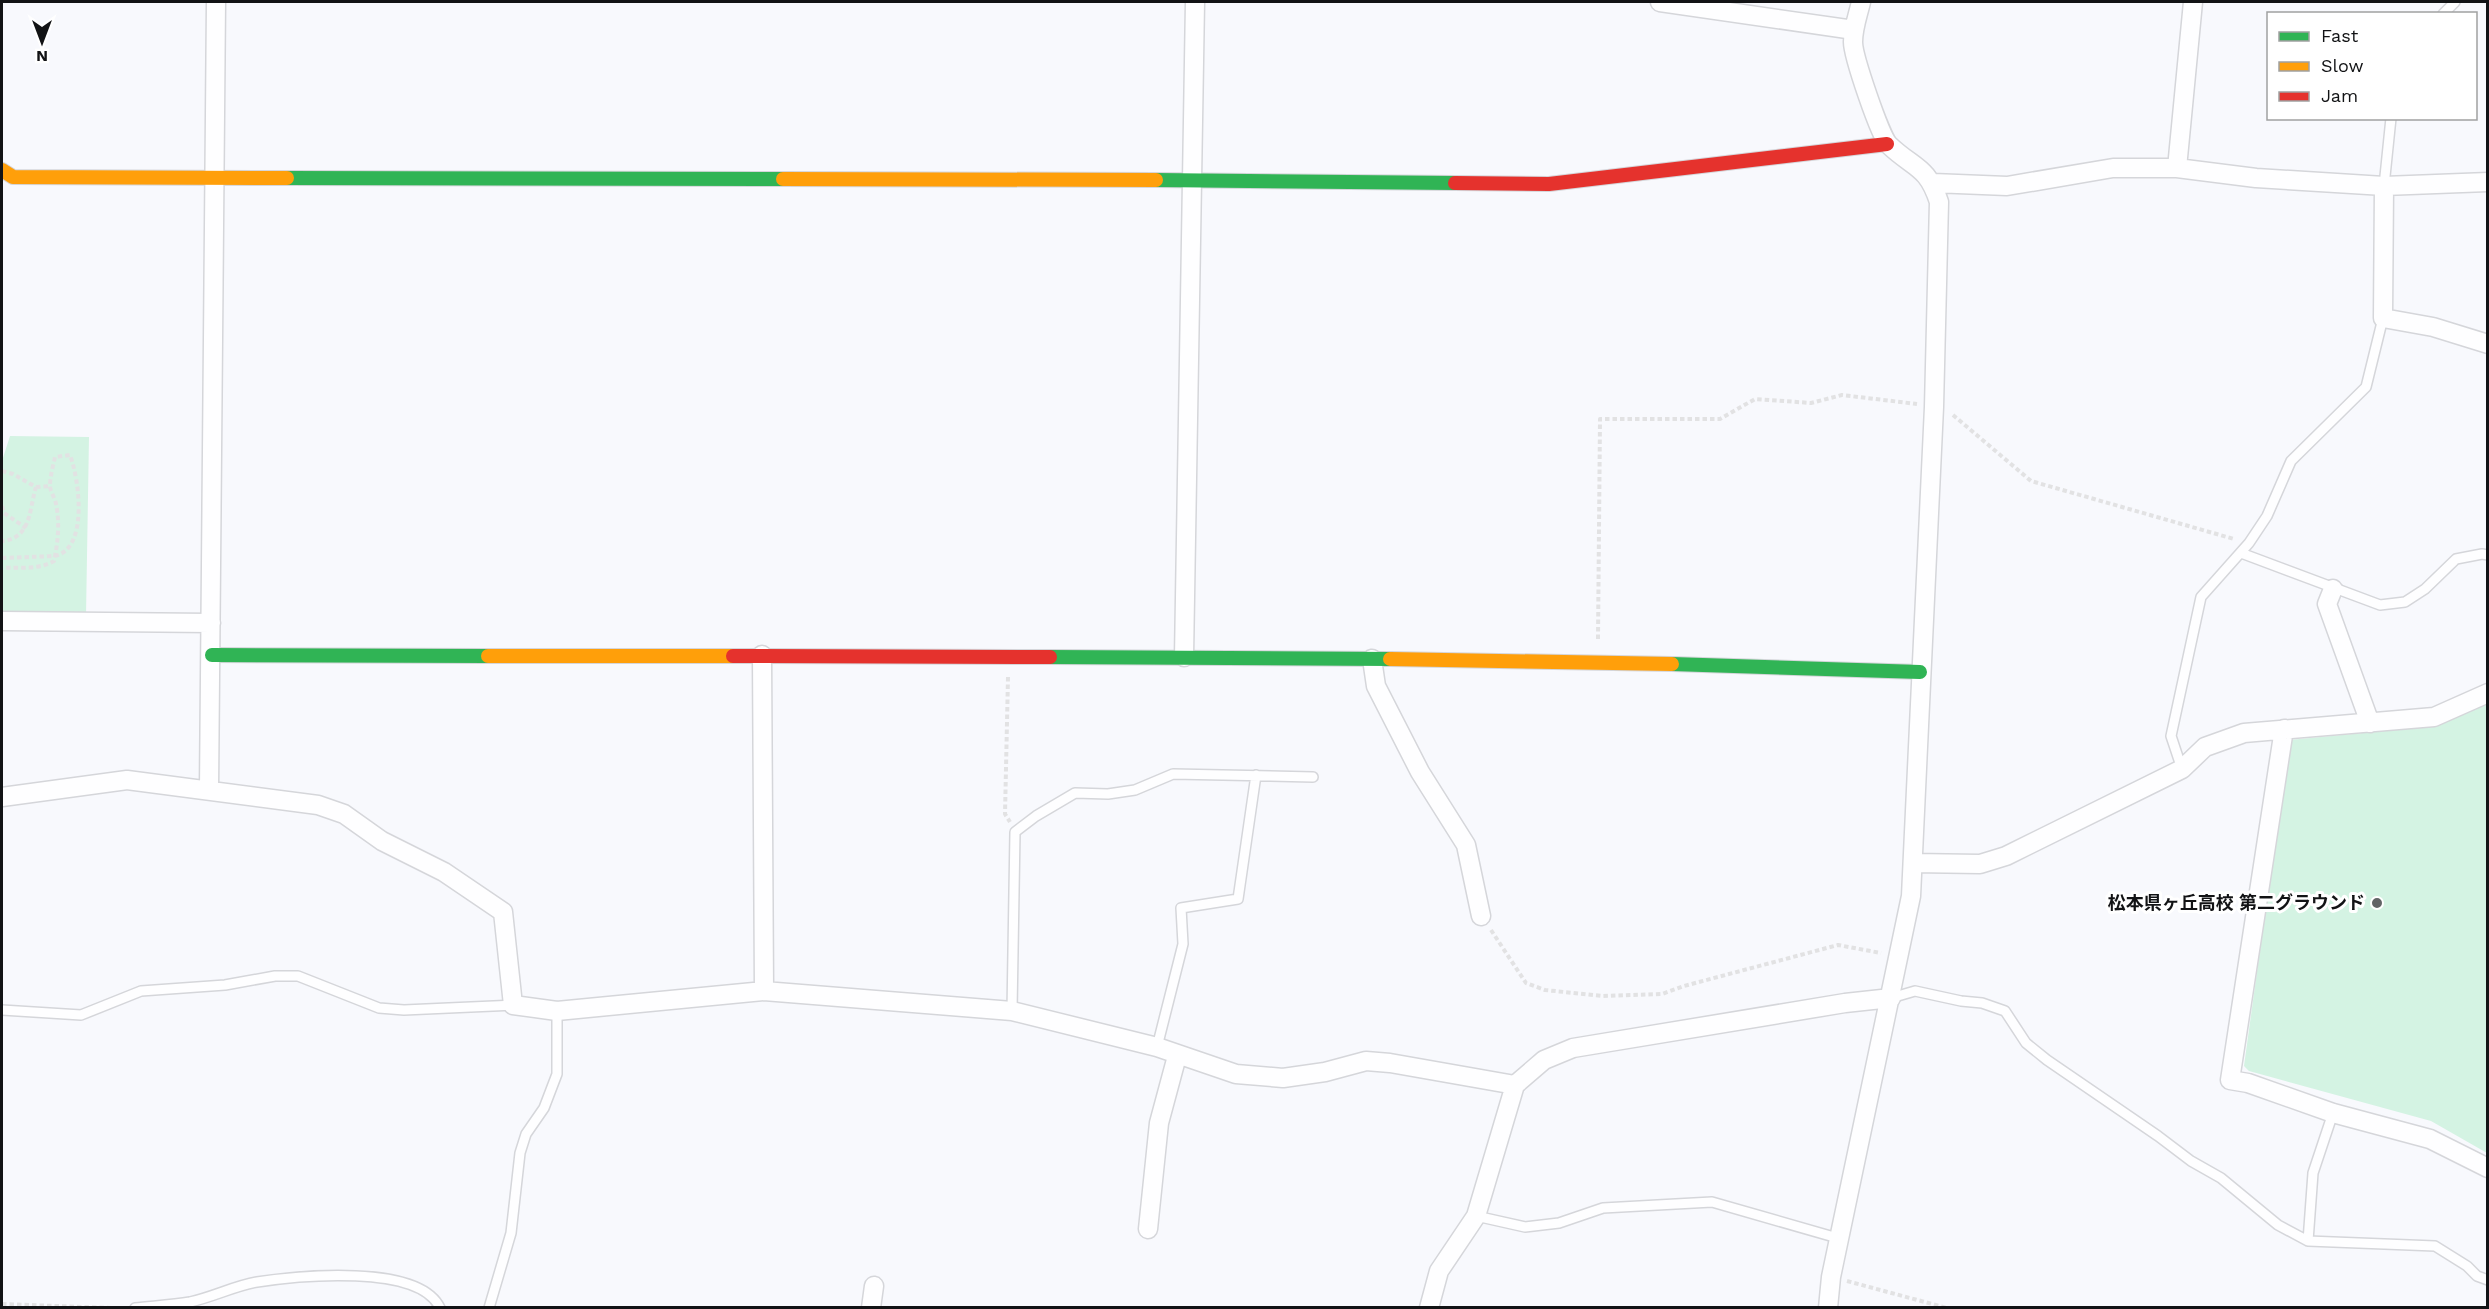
<svg xmlns="http://www.w3.org/2000/svg" width="2489" height="1309" viewBox="0 0 2489 1309" font-family="'Work Sans','Noto Sans JP',sans-serif">
	<style>
		.green { fill: #d4f3e3 }
		.lines { fill: none; stroke-linecap: round; stroke-linejoin: round }
		.lane-casing { stroke: #d5d6da; stroke-width: 12 }
		.street-casing { stroke: #d5d6da; stroke-width: 21 }
		.fast-casing { stroke: #d5d6da; stroke-width: 16 }
		.slow-casing { stroke: #d5d6da; stroke-width: 16 }
		.jam-casing { stroke: #d5d6da; stroke-width: 16 }
		.path { stroke: #e2e2e3; stroke-width: 4; stroke-dasharray: 4.5 3; stroke-linecap: butt }
		.lane { stroke: #fefeff; stroke-width: 9 }
		.street { stroke: #fefeff; stroke-width: 18 }
		.fast { stroke: #30b455; stroke-width: 14 }
		.slow { stroke: #ff9f0a; stroke-width: 14 }
		.jam { stroke: #e5322d; stroke-width: 14 }
		.poi-dot { fill: #626466; stroke: #fff; stroke-width: 2 }
		.labels { text-anchor: middle; stroke-width: 6; stroke-linejoin: round; paint-order: stroke }
		.poi-label { font-size: 18px; font-weight: bold; fill: #121315; stroke: #fff; text-anchor: end }
	</style>
	<rect width="100%" height="100%" fill="#f8f9fd"/>
	<!-- green -->
	<path class="green" d="M10 436 89 437 86 616H2V461Z
		M2487 701V1153L2431 1121 2249 1071 2244 1066 2289 740 2416 728Z"/>
	<g class="lines">
		<defs>
			<path id="lane" d="M2443 14 2455 2
				M2384 186 2391 118
				M2241 553 2380 605 2405 602 2425 589 2456 559 2482 554 2488 555
				M2182 769 2171 736 2201 597 2249 543 2267 516 2291 461 2366 387 2383 318
				M1891 998 1915 991 1961 1001 1982 1003 2005 1011 2026 1043 2047 1060 2158 1136 2191 1161 2221 1178 2278 1225 2308 1241 2435 1246 2467 1266 2477 1276 2488 1280
				M2 1010 81 1015 141 991 225 985 275 976H298L379 1008 404 1010 513 1005
				M1012 1011 1015 832 1036 816 1075 793 1108 794 1135 790 1173 774 1313 777
				M1157 1047 1183 944 1181 908 1238 899 1256 775
				M1476 1216 1525 1227 1559 1223 1603 1208 1712 1202 1841 1239
				M2308 1241 2313 1173 2333 1113
				M135 1308C153 1306 172 1305 190 1302 213 1297 234 1286 257 1282 297 1276 419 1263 440 1308
				M489 1308 511 1233 520 1153 526 1134 544 1108 557 1074V1011"/>
			<path id="street" d="M1660 2 1854 30
				M2177 168 2193 2
				M1933 183 2007 186 2113 168H2177L2256 178 2384 186 2488 182
				M2384 186 2383 318 2433 327 2488 344
				M2333 589 2327 604 2370 723
				M2 621 211 623
				M762 655 764 991
				M1184 657 1195 2
				M1372 659 1376 686 1420 772 1466 845 1481 916
				M2284 729 2230 1080 2248 1083 2333 1113 2430 1139 2488 1168
				M209 790 216 2
				M2 797 127 780 318 805 344 814 382 841 444 872 503 912 513 1005 557 1011 764 991 1012 1011 1157 1047 1236 1074 1283 1078 1325 1072 1366 1061 1390 1063 1515 1085
				M1913 863 1980 864 2006 856 2182 769 2205 747 2244 733 2434 717 2488 693
				M1148 1229 1159 1123 1177 1056
				M871 1308 874 1286
				M1429 1308 1439 1271 1476 1216 1515 1085 1544 1060 1573 1048 1845 1003 1891 998
				M1828 1308 1831 1277 1911 896 1934 407 1939 202C1927 165 1914 169 1889 145 1880 136 1853 56 1853 42 1853 28 1858 15 1861 2"/>
			<path id="fast" d="M287 178 783 179
				M1156 180 1455 183
				M212 655 488 656
				M1050 657 1390 659
				M1672 664 1920 672"/>
			<path id="slow" d="M2 170 13 177 287 178
				M783 179 1156 180
				M488 656H733
				M1390 659 1672 664"/>
			<path id="jam" d="M1455 183 1549 184 1887 144
				M733 656 1050 657"/>
		</defs>
		<!-- lane casing -->
		<use href="#lane" class="lane-casing"/>
		<!-- street casing -->
		<use href="#street" class="street-casing"/>
		<!-- fast casing -->
		<use href="#fast" class="fast-casing"/>
		<!-- slow casing -->
		<use href="#slow" class="slow-casing"/>
		<!-- jam casing -->
		<use href="#jam" class="jam-casing"/>
		<!-- path -->
		<path class="path" d="M1953 415 2031 481 2234 539
			M2 471 13 474 36 487C29 509 32 538 2 541
			M36 487 50 486
			M2 506 4 513 26 528
			M2 558 55 556C89 548 79 479 70 455L55 457C53 466 50 477 50 486 50 491 55 498 56 504 60 523 58 542 54 561 39 570 19 567 2 568
			M1598 639 1600 419H1720L1755 399 1811 403 1842 395 1917 404
			M1008 677 1005 814 1010 822
			M1491 930 1526 983 1545 990 1603 996 1662 994 1684 986 1838 945 1881 953
			M1847 1281 1947 1308
			M2 1304 111 1308"/>
		<!-- lane -->
		<use href="#lane" class="lane"/>
		<!-- street -->
		<use href="#street" class="street"/>
		<!-- fast -->
		<use href="#fast" class="fast"/>
		<!-- slow -->
		<use href="#slow" class="slow"/>
		<!-- jam -->
		<use href="#jam" class="jam"/>
	</g>
	<!-- markers -->
	<circle class="poi-dot" cx="2377" cy="903" r="6"/>
	<g class="labels">
		<!-- poi labels -->
		<g class="poi-label">
			<text x="2365" y="909">松本県ヶ丘高校 第二グラウンド</text>
		</g>
	</g>
	<!-- border -->
	<rect width="2489" height="1309" fill="none" stroke="#121315" stroke-width="6"/>
	<!-- legend -->
	<rect x="2267" y="12" width="210" height="108" fill="#ffffff" stroke="#a0a1a1" stroke-width="1.5"/>
	<rect x="2279" y="32" width="30" height="9" fill="#30b455" stroke="#a0a1a1" stroke-width="1.5"/>
	<text x="2321" y="42" font-size="18" fill="#121315">Fast</text>
	<rect x="2279" y="62" width="30" height="9" fill="#ff9f0a" stroke="#a0a1a1" stroke-width="1.5"/>
	<text x="2321" y="72" font-size="18" fill="#121315">Slow</text>
	<rect x="2279" y="92" width="30" height="9" fill="#e5322d" stroke="#a0a1a1" stroke-width="1.5"/>
	<text x="2321" y="102" font-size="18" fill="#121315">Jam</text>
	<!-- north arrow -->
	<g transform="translate(42 42) rotate(180)" stroke="#ffffff" stroke-width="4.5" paint-order="stroke">
	<path d="M0-4.5L10 22L0 15L-10 22Z" fill="#121315"/>
	<text y="-9" font-size="16" font-weight="bold" text-anchor="middle" fill="#121315">N</text>
	</g>
</svg>
